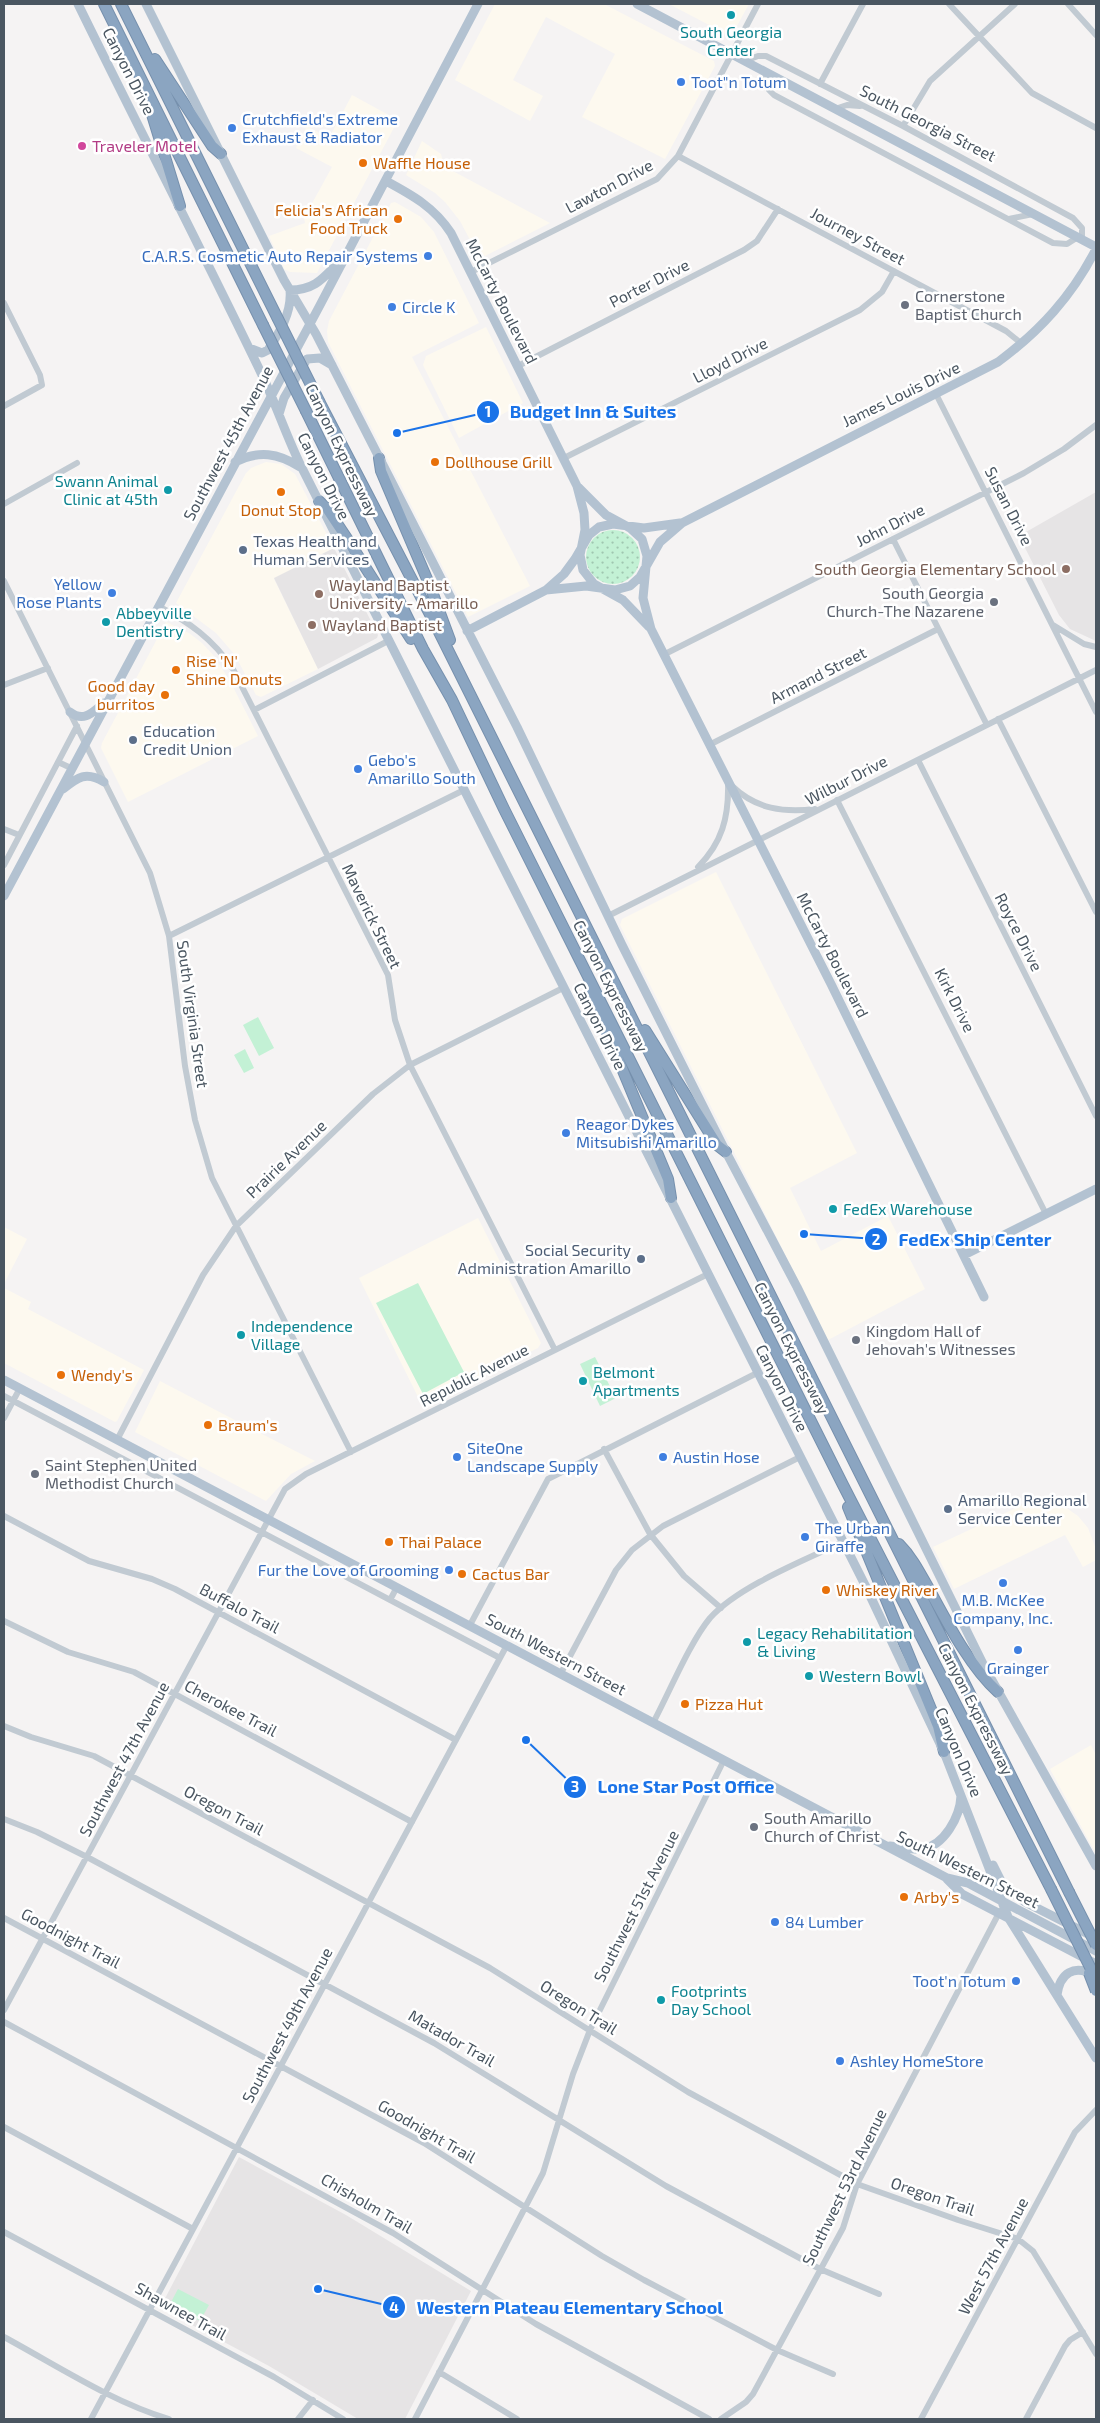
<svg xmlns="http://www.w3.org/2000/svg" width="1100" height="2423" viewBox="0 0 1100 2423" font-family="'Exo 2',sans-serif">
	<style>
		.commercial { fill: #fdf9ef }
		.education { fill: #e6e4e5 }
		.grass { fill: url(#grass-dots) }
		.garden { fill: #c3f1d5 }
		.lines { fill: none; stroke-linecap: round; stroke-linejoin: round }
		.highway-casing { stroke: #7690ad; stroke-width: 12 }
		.minor { stroke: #c1cad2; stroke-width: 6 }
		.major { stroke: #b3c2d1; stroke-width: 9 }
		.highway { stroke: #8ba5c1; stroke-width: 10 }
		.highway-bridge-casing { stroke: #7690ad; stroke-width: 12; stroke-linecap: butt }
		.highway-bridge { stroke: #8ba5c1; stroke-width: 10 }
		.culture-dot { fill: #0f9aa8; stroke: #fff; stroke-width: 2 }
		.shop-dot { fill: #3f7fe0; stroke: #fff; stroke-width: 2 }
		.hotel-dot { fill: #d1479c; stroke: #fff; stroke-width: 2 }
		.food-dot { fill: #e8710a; stroke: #fff; stroke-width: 2 }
		.worship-dot { fill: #6b7280; stroke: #fff; stroke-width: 2 }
		.service-dot { fill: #5c6f8a; stroke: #fff; stroke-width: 2 }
		.education-dot { fill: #8d6e63; stroke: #fff; stroke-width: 2 }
		.labels { text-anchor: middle; stroke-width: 5; stroke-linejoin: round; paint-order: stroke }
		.culture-label { font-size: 16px; fill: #0d838f; stroke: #fff; text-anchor: start }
		.street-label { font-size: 16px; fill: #4a5661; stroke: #fff }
		.shop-label { font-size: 16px; fill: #366cbe; stroke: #fff; text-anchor: start }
		.hotel-label { font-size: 16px; fill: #b23c85; stroke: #fff; text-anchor: start }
		.food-label { font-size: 16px; fill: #c56008; stroke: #fff; text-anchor: start }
		.worship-label { font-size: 16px; fill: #5b616d; stroke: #fff; text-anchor: start }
		.service-label { font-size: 16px; fill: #4e5e75; stroke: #fff; text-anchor: start }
		.education-label { font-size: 16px; fill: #785e54; stroke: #fff; text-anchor: start }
		.leader { fill: none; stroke: #1a73e8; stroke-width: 2 }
		.callout-dot { fill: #1a73e8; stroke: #fff; stroke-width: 2 }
		.mark-label { font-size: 15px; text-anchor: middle; font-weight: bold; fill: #fff }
		.callout-label { font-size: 18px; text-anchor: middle; font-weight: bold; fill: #1a73e8; stroke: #fff; stroke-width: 5; stroke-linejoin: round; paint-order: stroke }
	</style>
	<defs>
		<pattern id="grass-dots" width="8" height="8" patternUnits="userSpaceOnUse" patternTransform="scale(1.25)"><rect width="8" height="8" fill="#c3f1d5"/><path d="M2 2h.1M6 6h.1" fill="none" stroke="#a0c6b0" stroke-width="1.8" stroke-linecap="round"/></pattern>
	</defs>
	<rect width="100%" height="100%" fill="#f5f3f3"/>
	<!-- commercial -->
	<path class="commercial" d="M495 4H604L714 61 715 66 665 159 582 117 615 54 546 17 513 80 543 96 530 121 455 80Z
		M669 4H749L732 35 730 36Z
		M352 95 398 120 317 273 290 272 284 269 269 236 305 223 304 218 332 167 296 148 307 126 329 138Z
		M422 141 441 154 443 162 449 169 550 223 485 256 477 253 460 221 445 202 435 193 406 175Z
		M395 202 421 217 434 232 479 323 412 357 530 586 468 617 328 342 327 331 329 321 391 203Z
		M486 327 523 403 459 438 423 365 426 356Z
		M266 462 281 464 295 474 334 548 274 579 318 669 261 697 256 695 235 655 216 633 176 603 246 473 251 468Z
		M166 622 189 633 202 643 214 656 230 681 258 736 128 802 101 748 102 743Z
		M716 872 857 1153 790 1188 816 1241 821 1251 888 1216 925 1289 828 1340 620 925 622 919Z
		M478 1218 541 1343 538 1348 422 1405 359 1278Z
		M4 1227 27 1239 4 1284Z
		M4 1288 31 1302 28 1309 144 1370 117 1421 115 1422 4 1363Z
		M160 1381 262 1434 315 1461 291 1474 266 1501 135 1432Z
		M1033 1500 1048 1501 1065 1507 1078 1516 1088 1528 1096 1549V1560L1083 1567 1065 1535 954 1589 933 1547Z
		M1091 1745 1096 1755V1854L1050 1769Z"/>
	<!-- education -->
	<path class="education" d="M1096 492V641L1070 629 1059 615 1019 536Z
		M334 548 378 635 377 638 318 669 274 578Z
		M239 2157 346 2215 471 2291 405 2419H358L269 2366 160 2308Z"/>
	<!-- grass -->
	<path class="grass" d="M586 557a27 27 0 1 1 54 0a27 27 0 1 1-54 0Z"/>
	<!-- garden -->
	<path class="garden" d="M258 1017 274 1048 259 1056 243 1025Z
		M245 1049 254 1068 244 1073 234 1055Z
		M418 1283 464 1372 423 1394 376 1303Z
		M595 1357 616 1398 600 1406 580 1364Z
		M178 2289 209 2305 200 2321 170 2304Z"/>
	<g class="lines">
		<defs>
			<path id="highway" d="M104 4 263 325
				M121 4 277 317
				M155 59 212 146 221 154
				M150 108 180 206
				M320 403 435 624 1069 1892
				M306 411 423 649 452 700 504 809 843 1485 1051 1889
				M379 458 381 471 430 586 450 640
				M319 501 328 510 346 537 411 639
				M589 989 668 1179 671 1198
				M645 1030 717 1145 726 1152
				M848 1507 938 1726 944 1752
				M899 1544C912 1557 920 1573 929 1589 947 1622 970 1667 998 1692"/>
		</defs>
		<!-- highway casing -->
		<use href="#highway" class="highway-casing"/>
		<!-- minor -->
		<path class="minor" d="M949 4 1032 93 1096 128
			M1068 4 1096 35
			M745 61 758 56H766L903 126 1073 218 1082 228V239
			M764 72 769 90 774 95 1053 243 1067 244 1078 237
			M820 84 863 4
			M835 109 847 105 860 106
			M903 126 930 81 1015 4
			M678 156 1006 331 1022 344
			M1009 219 1033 214
			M471 272 657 179 678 156 758 4
			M4 303 40 375 42 385 4 406
			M518 366 744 250 757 241 778 209
			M936 394 1096 712
			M564 458 860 310 882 292 894 271
			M4 504 77 463
			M893 539 987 725
			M4 581 150 873 169 936 185 1066 195 1120 212 1178 351 1452
			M158 606C189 622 213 639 233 669L388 975 395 1020 410 1065 555 1350
			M1053 625 1084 644 1096 647
			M663 655 1024 473 1064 449 1096 425
			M4 685 48 668
			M254 710 390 640
			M998 719 1096 912
			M709 745 938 629
			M918 760 1096 1116
			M58 762 71 768
			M732 786C756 809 784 813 815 809
			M837 800 1046 1214
			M4 829 19 835
			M4 865 77 726
			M698 867C722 843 729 817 728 783
			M608 916 1096 670
			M169 936 464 790
			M4 1396 500 1658
			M4 1418 20 1388
			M117 1440 203 1275 236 1226 373 1094 410 1065 563 988
			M604 1449 650 1534 684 1576 721 1608
			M4 1516 89 1561 152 1579 175 1589 456 1740
			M390 1600 397 1587
			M4 1621 68 1652 134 1672 412 1822
			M470 1625 548 1479 757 1373
			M561 1673 616 1570 632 1550 663 1526 800 1457
			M653 1723C669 1693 690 1642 710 1618 739 1586 803 1561 843 1542
			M4 1726 31 1737 94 1756 490 1968 688 2092 857 2184 958 2220 1018 2239 1033 2251 1096 2354
			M4 1819 37 1832 87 1857 434 2043 666 2186 820 2269 879 2294
			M4 1918 424 2143 602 2256 644 2280 777 2350 833 2374
			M4 2010 285 1489 306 1474 708 1274
			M4 2022 393 2233 536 2324 709 2419
			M4 2127 193 2229
			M4 2232 274 2377 343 2419
			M4 2337C56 2365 112 2402 169 2419
			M439 2372 517 2419
			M91 2419 507 1645
			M298 2419 313 2400
			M415 2419 543 2173 573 2074 590 2030 724 1760
			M721 2419 746 2402 753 2394 843 2228 857 2184 1000 1911
			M921 2419 1075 2132 1096 2110
			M1026 2419 1065 2346 1070 2340 1083 2332"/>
		<!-- major -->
		<path class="major" d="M78 4C139 129 203 252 263 377 277 407 287 438 302 468L865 1585 944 1752 1008 1917 1096 2058
			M146 4 284 280 316 334 517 727 622 945 726 1152 797 1287 984 1666 1096 1866
			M637 4 1096 247
			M386 181C412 195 434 207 451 233L577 486 584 513 585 530 580 555 583 570 594 584 623 600 649 627
			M249 348 262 353 268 350C280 332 292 312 290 290 316 290 324 277 341 260
			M279 414 284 398 307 359 320 358 332 365
			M235 462C259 450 278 453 300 467
			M577 486 606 515 630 528 642 539 647 556 643 598 651 629 831 984 984 1297
			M546 590 586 586 615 590 630 586 640 577 660 542 682 523 998 362C1040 331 1072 296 1096 249
			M467 631 546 590 564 574 575 559 589 535 599 527 613 524 644 528 680 523
			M70 712C84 723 93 712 104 703
			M63 789C78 777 86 771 104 782
			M4 896 319 307 478 4
			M964 1255 1096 1189
			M4 1380 947 1878 968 1883 1096 1951
			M890 1846C900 1847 912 1850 922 1849 944 1846 960 1817 961 1796
			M993 1865 1002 1883 1025 1902 1094 1937
			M947 1879 962 1894 1096 1964
			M1057 1995C1060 1973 1074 1964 1094 1975"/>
		<!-- highway -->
		<use href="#highway" class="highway"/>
		<defs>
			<path id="highway-bridge" d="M277 317 320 403
				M263 325 306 411
				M1051 1889 1096 1979
				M1069 1892 1096 1945
				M1089 1973 1096 1991"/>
		</defs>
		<!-- highway-bridge casing -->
		<use href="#highway-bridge" class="highway-bridge-casing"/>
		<!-- highway-bridge -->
		<use href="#highway-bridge" class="highway-bridge"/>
	</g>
	<!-- markers -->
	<g class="culture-dot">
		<circle cx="731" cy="15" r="5"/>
		<circle cx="168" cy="490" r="5"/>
		<circle cx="106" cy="622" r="5"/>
		<circle cx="833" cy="1209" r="5"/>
		<circle cx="241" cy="1335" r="5"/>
		<circle cx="583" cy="1381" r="5"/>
		<circle cx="747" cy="1642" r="5"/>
		<circle cx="809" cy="1676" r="5"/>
		<circle cx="661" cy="2000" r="5"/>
	</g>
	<g class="shop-dot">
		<circle cx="681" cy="82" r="5"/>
		<circle cx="232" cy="128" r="5"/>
		<circle cx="428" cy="256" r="5"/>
		<circle cx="392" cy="307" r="5"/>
		<circle cx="112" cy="593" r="5"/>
		<circle cx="358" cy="769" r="5"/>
		<circle cx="566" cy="1133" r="5"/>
		<circle cx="457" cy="1457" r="5"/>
		<circle cx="663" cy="1457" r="5"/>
		<circle cx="805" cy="1537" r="5"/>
		<circle cx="449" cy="1570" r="5"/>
		<circle cx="1003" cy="1583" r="5"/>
		<circle cx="1018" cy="1650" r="5"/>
		<circle cx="775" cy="1922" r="5"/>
		<circle cx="1016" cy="1981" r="5"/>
		<circle cx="840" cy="2061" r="5"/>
	</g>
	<circle class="hotel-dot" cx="82" cy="146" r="5"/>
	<g class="food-dot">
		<circle cx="363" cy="163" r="5"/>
		<circle cx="398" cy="219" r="5"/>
		<circle cx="435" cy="462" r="5"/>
		<circle cx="281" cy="492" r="5"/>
		<circle cx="176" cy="670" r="5"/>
		<circle cx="165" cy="695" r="5"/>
		<circle cx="61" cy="1375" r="5"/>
		<circle cx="208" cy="1425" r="5"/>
		<circle cx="389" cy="1542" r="5"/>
		<circle cx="462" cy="1574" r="5"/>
		<circle cx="826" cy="1590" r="5"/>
		<circle cx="685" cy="1704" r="5"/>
		<circle cx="904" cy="1897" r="5"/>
	</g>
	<g class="worship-dot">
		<circle cx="905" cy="305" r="5"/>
		<circle cx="994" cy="602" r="5"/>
		<circle cx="856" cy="1340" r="5"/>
		<circle cx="35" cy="1474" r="5"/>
		<circle cx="754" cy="1827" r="5"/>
	</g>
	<g class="service-dot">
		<circle cx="243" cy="550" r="5"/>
		<circle cx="133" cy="740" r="5"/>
		<circle cx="641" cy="1259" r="5"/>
		<circle cx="948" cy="1509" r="5"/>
	</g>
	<g class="education-dot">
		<circle cx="1066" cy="569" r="5"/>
		<circle cx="319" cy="594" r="5"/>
		<circle cx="312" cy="625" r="5"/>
	</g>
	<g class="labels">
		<!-- culture labels -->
		<g class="culture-label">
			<text x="731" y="38" text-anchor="middle">South Georgia<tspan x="731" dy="18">Center</tspan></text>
			<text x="158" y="487" text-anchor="end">Swann Animal<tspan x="158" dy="18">Clinic at 45th</tspan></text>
			<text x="116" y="619">Abbeyville<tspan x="116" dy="18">Dentistry</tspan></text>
			<text x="843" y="1215">FedEx Warehouse</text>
			<text x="251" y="1332">Independence<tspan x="251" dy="18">Village</tspan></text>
			<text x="593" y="1378">Belmont<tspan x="593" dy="18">Apartments</tspan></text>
			<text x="757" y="1639">Legacy Rehabilitation<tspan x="757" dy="18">&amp; Living</tspan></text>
			<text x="819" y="1682">Western Bowl</text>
			<text x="671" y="1997">Footprints<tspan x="671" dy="18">Day School</tspan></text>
		</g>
		<!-- street labels -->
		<g class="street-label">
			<text transform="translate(129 71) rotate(63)" y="6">Canyon Drive</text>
			<text transform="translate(928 123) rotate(27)" y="6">South Georgia Street</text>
			<text transform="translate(609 186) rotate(-28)" y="6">Lawton Drive</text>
			<text transform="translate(858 236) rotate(28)" y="6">Journey Street</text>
			<text transform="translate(649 283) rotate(-27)" y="6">Porter Drive</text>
			<text transform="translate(502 301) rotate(63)" y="6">McCarty Boulevard</text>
			<text transform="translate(730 360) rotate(-27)" y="6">Lloyd Drive</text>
			<text transform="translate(901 394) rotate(-26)" y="6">James Louis Drive</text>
			<text transform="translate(228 443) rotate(-62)" y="6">Southwest 45th Avenue</text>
			<text transform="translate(342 450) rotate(64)" y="6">Canyon Expressway</text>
			<text transform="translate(324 476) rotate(63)" y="6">Canyon Drive</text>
			<text transform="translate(1009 506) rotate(63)" y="6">Susan Drive</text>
			<text transform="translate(890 525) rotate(-27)" y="6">John Drive</text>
			<text transform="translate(818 675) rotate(-27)" y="6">Armand Street</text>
			<text transform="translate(846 780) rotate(-27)" y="6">Wilbur Drive</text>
			<text transform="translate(372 916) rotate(64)" y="6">Maverick Street</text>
			<text transform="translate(1019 932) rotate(63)" y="6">Royce Drive</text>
			<text transform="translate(833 955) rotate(63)" y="6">McCarty Boulevard</text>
			<text transform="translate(611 986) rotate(63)" y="6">Canyon Expressway</text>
			<text transform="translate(955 1000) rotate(63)" y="6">Kirk Drive</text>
			<text transform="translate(193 1014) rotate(82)" y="6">South Virginia Street</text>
			<text transform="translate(600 1026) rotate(63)" y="6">Canyon Drive</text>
			<text transform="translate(286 1159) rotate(-44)" y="6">Prairie Avenue</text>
			<text transform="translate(792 1348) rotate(63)" y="6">Canyon Expressway</text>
			<text transform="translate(474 1375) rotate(-27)" y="6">Republic Avenue</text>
			<text transform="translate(782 1388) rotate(63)" y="6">Canyon Drive</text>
			<text transform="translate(240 1608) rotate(28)" y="6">Buffalo Trail</text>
			<text transform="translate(556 1654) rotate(28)" y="6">South Western Street</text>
			<text transform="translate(231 1708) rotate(28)" y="6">Cherokee Trail</text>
			<text transform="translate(976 1709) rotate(63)" y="6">Canyon Expressway</text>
			<text transform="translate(959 1752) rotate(67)" y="6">Canyon Drive</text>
			<text transform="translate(124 1759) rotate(-62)" y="6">Southwest 47th Avenue</text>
			<text transform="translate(224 1810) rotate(28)" y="6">Oregon Trail</text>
			<text transform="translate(968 1869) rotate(26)" y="6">South Western Street</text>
			<text transform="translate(636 1906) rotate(-63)" y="6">Southwest 51st Avenue</text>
			<text transform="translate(71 1938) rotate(28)" y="6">Goodnight Trail</text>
			<text transform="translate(579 2007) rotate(32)" y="6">Oregon Trail</text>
			<text transform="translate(287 2025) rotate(-62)" y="6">Southwest 49th Avenue</text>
			<text transform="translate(452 2038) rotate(30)" y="6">Matador Trail</text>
			<text transform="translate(427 2131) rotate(30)" y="6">Goodnight Trail</text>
			<text transform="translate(844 2187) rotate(-64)" y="6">Southwest 53rd Avenue</text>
			<text transform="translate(933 2196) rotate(19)" y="6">Oregon Trail</text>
			<text transform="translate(367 2203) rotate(30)" y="6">Chisholm Trail</text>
			<text transform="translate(993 2256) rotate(-62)" y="6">West 57th Avenue</text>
			<text transform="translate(181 2311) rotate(29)" y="6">Shawnee Trail</text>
		</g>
		<!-- shop labels -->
		<g class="shop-label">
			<text x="691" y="88">Toot"n Totum</text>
			<text x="242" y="125">Crutchfield's Extreme<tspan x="242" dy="18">Exhaust &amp; Radiator</tspan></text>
			<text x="418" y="262" text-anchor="end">C.A.R.S. Cosmetic Auto Repair Systems</text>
			<text x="402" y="313">Circle K</text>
			<text x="102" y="590" text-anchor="end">Yellow<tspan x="102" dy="18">Rose Plants</tspan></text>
			<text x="368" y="766">Gebo's<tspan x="368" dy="18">Amarillo South</tspan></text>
			<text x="576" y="1130">Reagor Dykes<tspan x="576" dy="18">Mitsubishi Amarillo</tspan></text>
			<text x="467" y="1454">SiteOne<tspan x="467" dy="18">Landscape Supply</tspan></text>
			<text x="673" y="1463">Austin Hose</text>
			<text x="815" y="1534">The Urban<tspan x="815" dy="18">Giraffe</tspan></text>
			<text x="439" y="1576" text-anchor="end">Fur the Love of Grooming</text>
			<text x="1003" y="1606" text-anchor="middle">M.B. McKee<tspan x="1003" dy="18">Company, Inc.</tspan></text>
			<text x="1018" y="1674" text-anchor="middle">Grainger</text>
			<text x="785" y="1928">84 Lumber</text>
			<text x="1006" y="1987" text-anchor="end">Toot'n Totum</text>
			<text x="850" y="2067">Ashley HomeStore</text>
		</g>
		<!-- hotel labels -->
		<g class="hotel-label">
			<text x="92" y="152">Traveler Motel</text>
		</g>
		<!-- food labels -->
		<g class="food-label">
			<text x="373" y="169">Waffle House</text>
			<text x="388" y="216" text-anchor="end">Felicia's African<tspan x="388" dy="18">Food Truck</tspan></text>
			<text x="445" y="468">Dollhouse Grill</text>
			<text x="281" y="516" text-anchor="middle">Donut Stop</text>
			<text x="186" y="667">Rise 'N'<tspan x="186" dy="18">Shine Donuts</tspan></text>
			<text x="155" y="692" text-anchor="end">Good day<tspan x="155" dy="18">burritos</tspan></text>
			<text x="71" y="1381">Wendy's</text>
			<text x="218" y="1431">Braum's</text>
			<text x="399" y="1548">Thai Palace</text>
			<text x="472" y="1580">Cactus Bar</text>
			<text x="836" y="1596">Whiskey River</text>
			<text x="695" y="1710">Pizza Hut</text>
			<text x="914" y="1903">Arby's</text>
		</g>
		<!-- worship labels -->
		<g class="worship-label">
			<text x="915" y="302">Cornerstone<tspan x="915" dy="18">Baptist Church</tspan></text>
			<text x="984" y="599" text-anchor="end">South Georgia<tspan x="984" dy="18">Church-The Nazarene</tspan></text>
			<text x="866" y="1337">Kingdom Hall of<tspan x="866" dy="18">Jehovah's Witnesses</tspan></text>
			<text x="45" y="1471">Saint Stephen United<tspan x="45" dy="18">Methodist Church</tspan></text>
			<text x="764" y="1824">South Amarillo<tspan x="764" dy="18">Church of Christ</tspan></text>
		</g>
		<!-- service labels -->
		<g class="service-label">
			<text x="253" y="547">Texas Health and<tspan x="253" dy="18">Human Services</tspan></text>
			<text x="143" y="737">Education<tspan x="143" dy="18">Credit Union</tspan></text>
			<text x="631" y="1256" text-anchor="end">Social Security<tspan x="631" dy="18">Administration Amarillo</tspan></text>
			<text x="958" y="1506">Amarillo Regional<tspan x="958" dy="18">Service Center</tspan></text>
		</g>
		<!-- education labels -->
		<g class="education-label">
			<text x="1056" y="575" text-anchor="end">South Georgia Elementary School</text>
			<text x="329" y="591">Wayland Baptist<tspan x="329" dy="18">University - Amarillo</tspan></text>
			<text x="322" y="631">Wayland Baptist</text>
		</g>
	</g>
	<!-- callouts -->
	<path class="leader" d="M397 433L488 412M804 1234L876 1239M526 1740L575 1787M318 2289L394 2307"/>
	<g class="callout-dot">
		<circle cx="397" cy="433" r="5"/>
		<circle cx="804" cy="1234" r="5"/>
		<circle cx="526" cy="1740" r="5"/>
		<circle cx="318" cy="2289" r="5"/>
		<circle cx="488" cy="412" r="12"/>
		<circle cx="876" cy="1239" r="12"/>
		<circle cx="575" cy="1787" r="12"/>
		<circle cx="394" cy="2307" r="12"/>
	</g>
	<g class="mark-label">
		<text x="488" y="417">1</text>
		<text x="876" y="1245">2</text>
		<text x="575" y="1792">3</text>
		<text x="394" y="2313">4</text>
	</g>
	<g class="callout-label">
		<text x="593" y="418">Budget Inn &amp; Suites</text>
		<text x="975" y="1246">FedEx Ship Center</text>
		<text x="686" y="1793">Lone Star Post Office</text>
		<text x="570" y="2314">Western Plateau Elementary School</text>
	</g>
	<!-- border -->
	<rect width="1100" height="2423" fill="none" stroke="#4a5661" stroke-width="10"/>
</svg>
